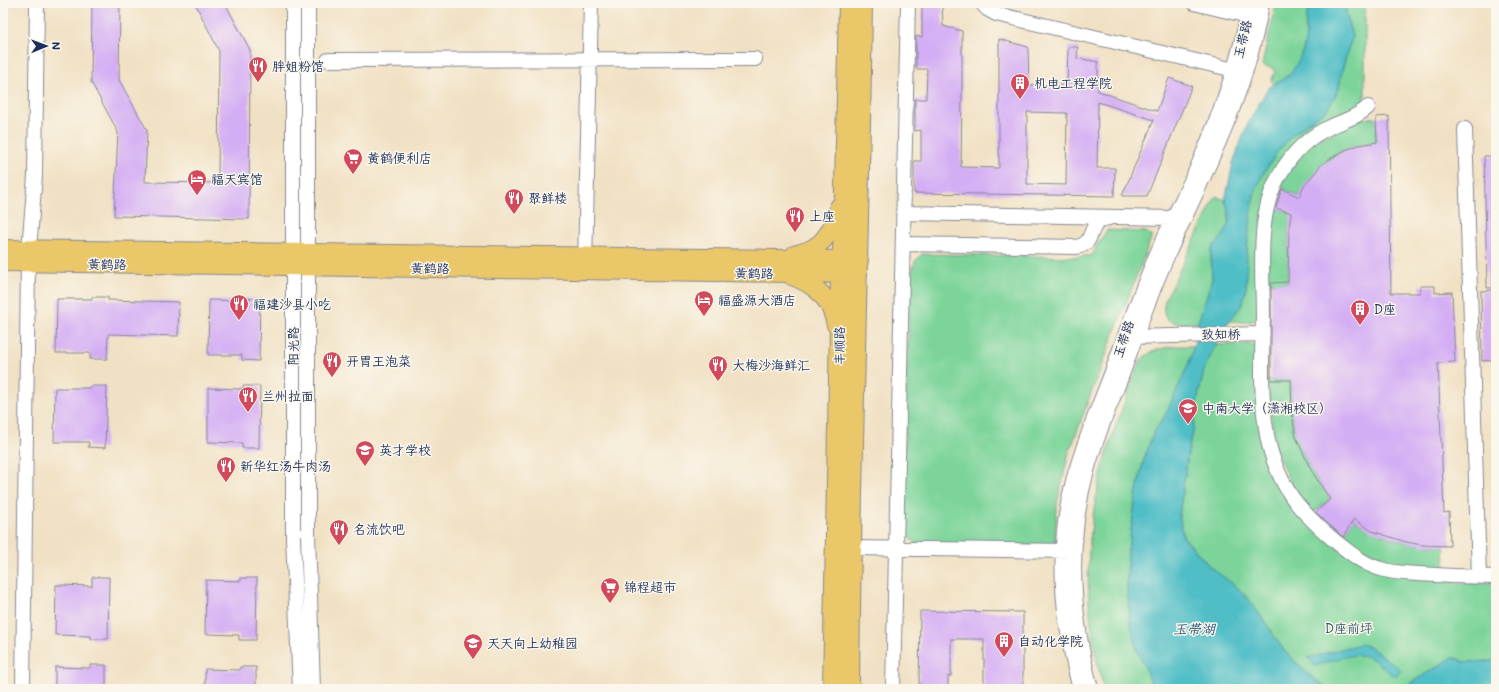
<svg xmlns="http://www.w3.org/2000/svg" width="1499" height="692" viewBox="0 0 1499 692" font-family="Mali,'LXGW WenKai TC',sans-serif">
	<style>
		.green { fill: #7bd49a; stroke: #4b827c }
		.water { fill: #50bec6; stroke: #367692 }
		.building { fill: #d4aef4; fill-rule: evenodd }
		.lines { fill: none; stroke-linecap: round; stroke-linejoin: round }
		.minor-casing { stroke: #868891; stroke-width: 16 }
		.major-casing { stroke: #868891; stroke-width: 20 }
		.minor { stroke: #fff; stroke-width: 14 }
		.major { stroke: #eac769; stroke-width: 18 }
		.labels { text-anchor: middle; stroke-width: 3; stroke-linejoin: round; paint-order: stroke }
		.street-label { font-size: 13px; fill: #1b2f5e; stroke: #fbf7ec }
		.poi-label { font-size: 13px; fill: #1b2f5e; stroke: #fbf7ec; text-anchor: start }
		.park-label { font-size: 13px; fill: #33586d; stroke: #fbf7ec }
		.water-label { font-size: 14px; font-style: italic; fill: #2b5a7d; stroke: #fbf7ec }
	</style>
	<rect width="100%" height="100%" fill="#fbf7ec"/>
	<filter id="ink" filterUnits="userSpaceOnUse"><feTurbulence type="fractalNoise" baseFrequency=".025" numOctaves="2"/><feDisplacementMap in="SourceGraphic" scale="8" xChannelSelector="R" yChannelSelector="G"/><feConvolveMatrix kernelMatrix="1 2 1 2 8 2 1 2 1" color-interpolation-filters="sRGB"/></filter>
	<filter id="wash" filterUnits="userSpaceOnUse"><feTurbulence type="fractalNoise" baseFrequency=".012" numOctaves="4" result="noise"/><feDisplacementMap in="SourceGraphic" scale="16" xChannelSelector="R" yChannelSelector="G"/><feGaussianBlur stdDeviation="0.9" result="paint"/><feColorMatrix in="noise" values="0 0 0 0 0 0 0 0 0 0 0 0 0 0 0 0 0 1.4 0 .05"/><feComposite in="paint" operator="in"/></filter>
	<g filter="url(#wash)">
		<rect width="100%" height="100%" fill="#f1e1c4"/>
		<!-- green -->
		<path class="green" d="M1276 3H1310C1310 9 1307 13 1306 18 1305 24 1306 31 1306 37 1303 60 1294 74 1274 84L1271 81 1275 72 1272 68 1262 65Z
			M1345 3H1365V101L1359 108 1278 168 1258 317C1252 325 1238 321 1229 321L1242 305 1246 288 1247 247 1251 213 1254 195 1263 174 1277 152 1291 136 1307 123 1326 110 1339 88 1342 70 1352 37 1346 13Z
			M1376 117 1377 142C1371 143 1365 143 1359 145 1332 152 1310 173 1299 197L1278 186 1284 176 1310 145 1356 120Z
			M1216 196 1225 200C1230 217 1232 225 1220 240 1216 245 1211 246 1211 253 1210 261 1213 269 1212 278 1211 290 1202 310 1198 323 1178 323 1159 327 1165 300Z
			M1271 207 1292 213 1289 229 1288 282 1267 283Z
			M1107 230 1146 232 1152 236 1093 388 1068 456 1057 504 1055 542 1041 546 918 545 902 532 910 280 915 261 922 254 1078 257 1093 255 1096 247Z
			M1253 344 1257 346 1269 459 1341 551 1457 583H1496V661L1464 662 1455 658 1440 665 1409 684 1407 689H1328L1308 674 1285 652 1251 602 1238 588 1210 567 1183 536 1179 515 1189 447 1193 432 1196 406 1204 370 1215 345Z
			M1177 346H1194L1189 363 1165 416 1154 432 1144 459 1137 490 1128 551 1127 588 1137 650 1148 674 1153 689H1104C1077 591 1086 503 1122 409 1126 399 1137 365 1143 358 1152 350 1165 347 1177 346Z
			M1267 380H1291C1291 391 1291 403 1292 414 1296 446 1312 474 1330 499L1312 514 1293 489 1275 449Z
			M1354 519C1385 539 1408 545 1444 546L1445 571 1417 570 1370 560 1342 539Z"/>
		<!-- water -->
		<path class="water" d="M1310 3H1345L1346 13 1352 37 1342 70 1339 88 1333 100 1326 110 1307 123 1291 136 1277 152 1263 174 1254 195 1247 247 1246 288 1242 305 1229 321 1215 346 1204 370 1196 406 1193 432 1189 447 1179 515 1183 537 1210 567 1238 588 1251 602 1285 652 1308 674 1328 689H1153L1148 674 1137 650 1130 621 1127 588 1128 551 1137 490 1144 459 1154 432 1165 416 1189 363 1194 346 1198 323 1212 279 1211 252 1213 246 1219 241 1225 233 1229 222 1230 215 1225 200 1233 163 1239 146 1248 123 1268 88 1291 74 1297 63 1303 51 1306 37V19Z
			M1360 644 1370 647 1401 670 1396 677C1387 671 1377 661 1368 657 1355 651 1329 662 1316 666L1308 658Z
			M1452 658H1455L1464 662 1496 661V686L1491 689H1407L1409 684Z"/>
		<g id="blocks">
			<!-- building -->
			<path class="building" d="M92 3H120L119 80 147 130 145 182 218 183 219 51 195 3H225L250 50 249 219 114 216 118 132 91 82Z
				M922 3H942L943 26 962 31V93L961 167 999 168V39L1028 47 1029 85H1067L1068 47H1078L1077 58 1098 62V91L1157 111 1169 78 1192 86 1147 196H1122L1154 120 1098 102 1097 168H1115L1114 196 914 193V161H921V130L915 131V99H926L927 69H916V36L922 37ZM1027 112 1067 113 1066 185 1027 184Z
				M1389 116 1391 293H1420V286H1435V293L1452 292 1455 362 1438 363 1444 513 1449 512 1450 546 1422 545 1406 542 1372 531 1354 519 1343 537 1326 522 1316 512 1330 499 1311 470 1296 437 1292 414 1291 380H1271V283L1288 282 1289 229 1291 213 1276 208 1280 194 1282 189 1299 197 1304 185 1313 175 1321 165 1333 157 1345 150 1359 145 1377 142 1376 117Z
				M1484 156H1496V288H1487Z
				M1496 290V360L1482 361 1481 291Z
				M92 297H108V300L179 302 178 336 108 334 107 359H90V353H56L57 299H92Z
				M243 298 260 299 259 361 242 360V355H208L209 300 243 301Z
				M90 386H107L105 448 88 447 89 442H54L55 388H90Z
				M243 386H260L259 448H242V443L208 442V388L243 389Z
				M92 577H109L108 639H91V636L55 635 56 585 92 586Z
				M241 578H257L256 640H239V635L205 634 206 580 241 581Z
				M920 611 1023 612V689H984V639H951V676H948V689H919Z
				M90 665H106V689H55V667L90 668Z
				M240 667H256V689H205V669L240 670Z"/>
		</g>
	</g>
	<g filter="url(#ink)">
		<use href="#blocks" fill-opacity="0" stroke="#868891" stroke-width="1"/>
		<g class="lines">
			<defs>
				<path id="minor" d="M293 3V538L300 689
					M308 3V534L313 689
					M982 3 987 9 996 14 1243 72
					M1194 3 1257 18
					M328 60 755 59
					M1368 107C1358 117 1345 120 1332 126 1309 136 1291 154 1279 176 1256 215 1263 272 1263 316 1262 355 1260 396 1267 435 1271 459 1283 487 1298 505 1309 518 1322 530 1335 541 1349 552 1363 564 1381 569 1393 573 1406 573 1418 574 1444 576 1470 577 1496 577
					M1465 129 1479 577
					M905 213 1172 218
					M904 244 1076 247C1098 244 1084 222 1109 218
					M585 266 591 3
					M1127 337 1263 334
					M851 548 1073 551
					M23 689 28 262 35 176 37 3
					M893 689C897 460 904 232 908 3
					M1080 689C1062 622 1055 549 1073 481 1083 444 1098 408 1112 372 1128 327 1143 283 1163 240 1174 216 1186 192 1197 168 1220 115 1240 60 1250 3
					M1091 689C1072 617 1067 539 1088 467 1097 435 1110 406 1122 375 1137 333 1151 291 1170 250 1206 170 1248 91 1262 3"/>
				<path id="major" d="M3 249 859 260
					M794 255C801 253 809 251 815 247 828 239 836 221 839 207
					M3 262 858 274
					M792 276C816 285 831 298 836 325
					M832 689 840 274 843 235 848 3
					M850 689C852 460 860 232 863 3"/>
			</defs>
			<!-- minor casing -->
			<use href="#minor" class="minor-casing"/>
			<!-- major casing -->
			<use href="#major" class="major-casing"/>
			<!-- minor -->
			<use href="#minor" class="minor"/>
			<!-- major -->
			<use href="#major" class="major"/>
		</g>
	</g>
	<!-- icons -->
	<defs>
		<symbol id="restaurant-pin" viewBox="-11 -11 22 30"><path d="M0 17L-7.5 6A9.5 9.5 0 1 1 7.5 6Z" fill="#d1495b" stroke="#fbf7ec"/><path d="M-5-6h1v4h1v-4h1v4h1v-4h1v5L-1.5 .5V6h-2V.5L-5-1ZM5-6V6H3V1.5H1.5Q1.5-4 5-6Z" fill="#fff"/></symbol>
		<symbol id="building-pin" viewBox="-11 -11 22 30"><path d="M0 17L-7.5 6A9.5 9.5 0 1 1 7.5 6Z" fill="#d1495b" stroke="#fbf7ec"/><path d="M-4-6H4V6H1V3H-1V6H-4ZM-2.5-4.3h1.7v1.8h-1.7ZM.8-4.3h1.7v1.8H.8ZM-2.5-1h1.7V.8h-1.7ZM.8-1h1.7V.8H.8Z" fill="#fff"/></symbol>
		<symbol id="supermarket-pin" viewBox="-11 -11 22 30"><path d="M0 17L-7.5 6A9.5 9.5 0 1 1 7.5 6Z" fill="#d1495b" stroke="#fbf7ec"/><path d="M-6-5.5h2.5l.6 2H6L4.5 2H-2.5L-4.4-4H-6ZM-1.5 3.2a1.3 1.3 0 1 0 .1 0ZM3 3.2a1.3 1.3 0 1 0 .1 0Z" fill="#fff"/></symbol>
		<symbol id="hotel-pin" viewBox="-11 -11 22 30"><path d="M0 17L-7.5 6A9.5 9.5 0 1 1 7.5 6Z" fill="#d1495b" stroke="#fbf7ec"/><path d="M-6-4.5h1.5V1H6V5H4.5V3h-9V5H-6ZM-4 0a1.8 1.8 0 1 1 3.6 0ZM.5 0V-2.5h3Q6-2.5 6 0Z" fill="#fff"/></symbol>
		<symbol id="university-pin" viewBox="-11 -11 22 30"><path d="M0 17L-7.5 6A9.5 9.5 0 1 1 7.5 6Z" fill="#d1495b" stroke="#fbf7ec"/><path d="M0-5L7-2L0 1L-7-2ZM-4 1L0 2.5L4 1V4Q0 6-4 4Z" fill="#fff"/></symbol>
		<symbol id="school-pin" viewBox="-11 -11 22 30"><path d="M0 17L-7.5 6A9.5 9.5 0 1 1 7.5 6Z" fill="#d1495b" stroke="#fbf7ec"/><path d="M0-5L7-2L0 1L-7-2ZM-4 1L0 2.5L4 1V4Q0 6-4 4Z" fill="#fff"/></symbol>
	</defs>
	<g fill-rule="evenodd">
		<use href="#restaurant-pin" x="247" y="55" width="22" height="30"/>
		<use href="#building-pin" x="1009" y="72" width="22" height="30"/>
		<use href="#supermarket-pin" x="342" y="147" width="22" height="30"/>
		<use href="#hotel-pin" x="186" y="168" width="22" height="30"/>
		<use href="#restaurant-pin" x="503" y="187" width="22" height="30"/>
		<use href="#restaurant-pin" x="784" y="205" width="22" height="30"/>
		<use href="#hotel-pin" x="693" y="289" width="22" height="30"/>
		<use href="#restaurant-pin" x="228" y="293" width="22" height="30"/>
		<use href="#building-pin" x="1349" y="298" width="22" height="30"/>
		<use href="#restaurant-pin" x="321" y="350" width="22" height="30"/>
		<use href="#restaurant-pin" x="707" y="354" width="22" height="30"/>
		<use href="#restaurant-pin" x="237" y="385" width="22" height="30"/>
		<use href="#university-pin" x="1177" y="397" width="22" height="30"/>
		<use href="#school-pin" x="354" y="439" width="22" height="30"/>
		<use href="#restaurant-pin" x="215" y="455" width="22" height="30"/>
		<use href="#restaurant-pin" x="328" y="518" width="22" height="30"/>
		<use href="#supermarket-pin" x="599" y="576" width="22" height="30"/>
		<use href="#building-pin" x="993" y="630" width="22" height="30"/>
		<use href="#school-pin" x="462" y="632" width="22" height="30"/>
	</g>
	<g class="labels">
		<!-- street labels -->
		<g class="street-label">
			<text transform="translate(1242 39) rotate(-76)" y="5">玉带路</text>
			<text transform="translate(107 264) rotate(1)" y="5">黄鹤路</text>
			<text transform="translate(430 268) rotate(1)" y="5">黄鹤路</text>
			<text transform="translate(754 273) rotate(1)" y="5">黄鹤路</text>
			<text transform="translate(1221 334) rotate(-1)" y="5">致知桥</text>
			<text transform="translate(1123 339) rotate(-71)" y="5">玉带路</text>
			<text transform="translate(293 346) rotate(-90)" y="5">阳光路</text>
			<text transform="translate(839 346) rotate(-89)" y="5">丰顺路</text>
		</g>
		<!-- poi labels -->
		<g class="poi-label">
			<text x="272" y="71">胖姐粉馆</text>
			<text x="1034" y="88">机电工程学院</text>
			<text x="367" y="163">黄鹤便利店</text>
			<text x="211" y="184">福天宾馆</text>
			<text x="528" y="203">聚鲜楼</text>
			<text x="809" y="221">上座</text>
			<text x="718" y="305">福盛源大酒店</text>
			<text x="253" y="309">福建沙县小吃</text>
			<text x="1374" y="314">D座</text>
			<text x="346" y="366">开胃王泡菜</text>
			<text x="732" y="370">大梅沙海鲜汇</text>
			<text x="262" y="401">兰州拉面</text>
			<text x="1202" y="413">中南大学（潇湘校区）</text>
			<text x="379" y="455">英才学校</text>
			<text x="240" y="471">新华红汤牛肉汤</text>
			<text x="353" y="534">名流饮吧</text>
			<text x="624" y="592">锦程超市</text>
			<text x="1018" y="646">自动化学院</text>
			<text x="487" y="648">天天向上幼稚园</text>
		</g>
		<!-- park labels -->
		<g class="park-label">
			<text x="1349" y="633">D座前坪</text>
		</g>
		<!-- water labels -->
		<g class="water-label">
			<text x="1194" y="634">玉带湖</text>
		</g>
	</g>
	<!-- margin -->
	<rect width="1499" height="692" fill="none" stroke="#fbf7ec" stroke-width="16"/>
	<!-- north arrow -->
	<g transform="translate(46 46) rotate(89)" stroke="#fbf7ec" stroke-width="3" paint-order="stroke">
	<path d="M0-3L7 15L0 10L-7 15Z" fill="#1b2f5e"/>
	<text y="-6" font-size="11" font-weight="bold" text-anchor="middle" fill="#1b2f5e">N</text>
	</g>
</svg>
